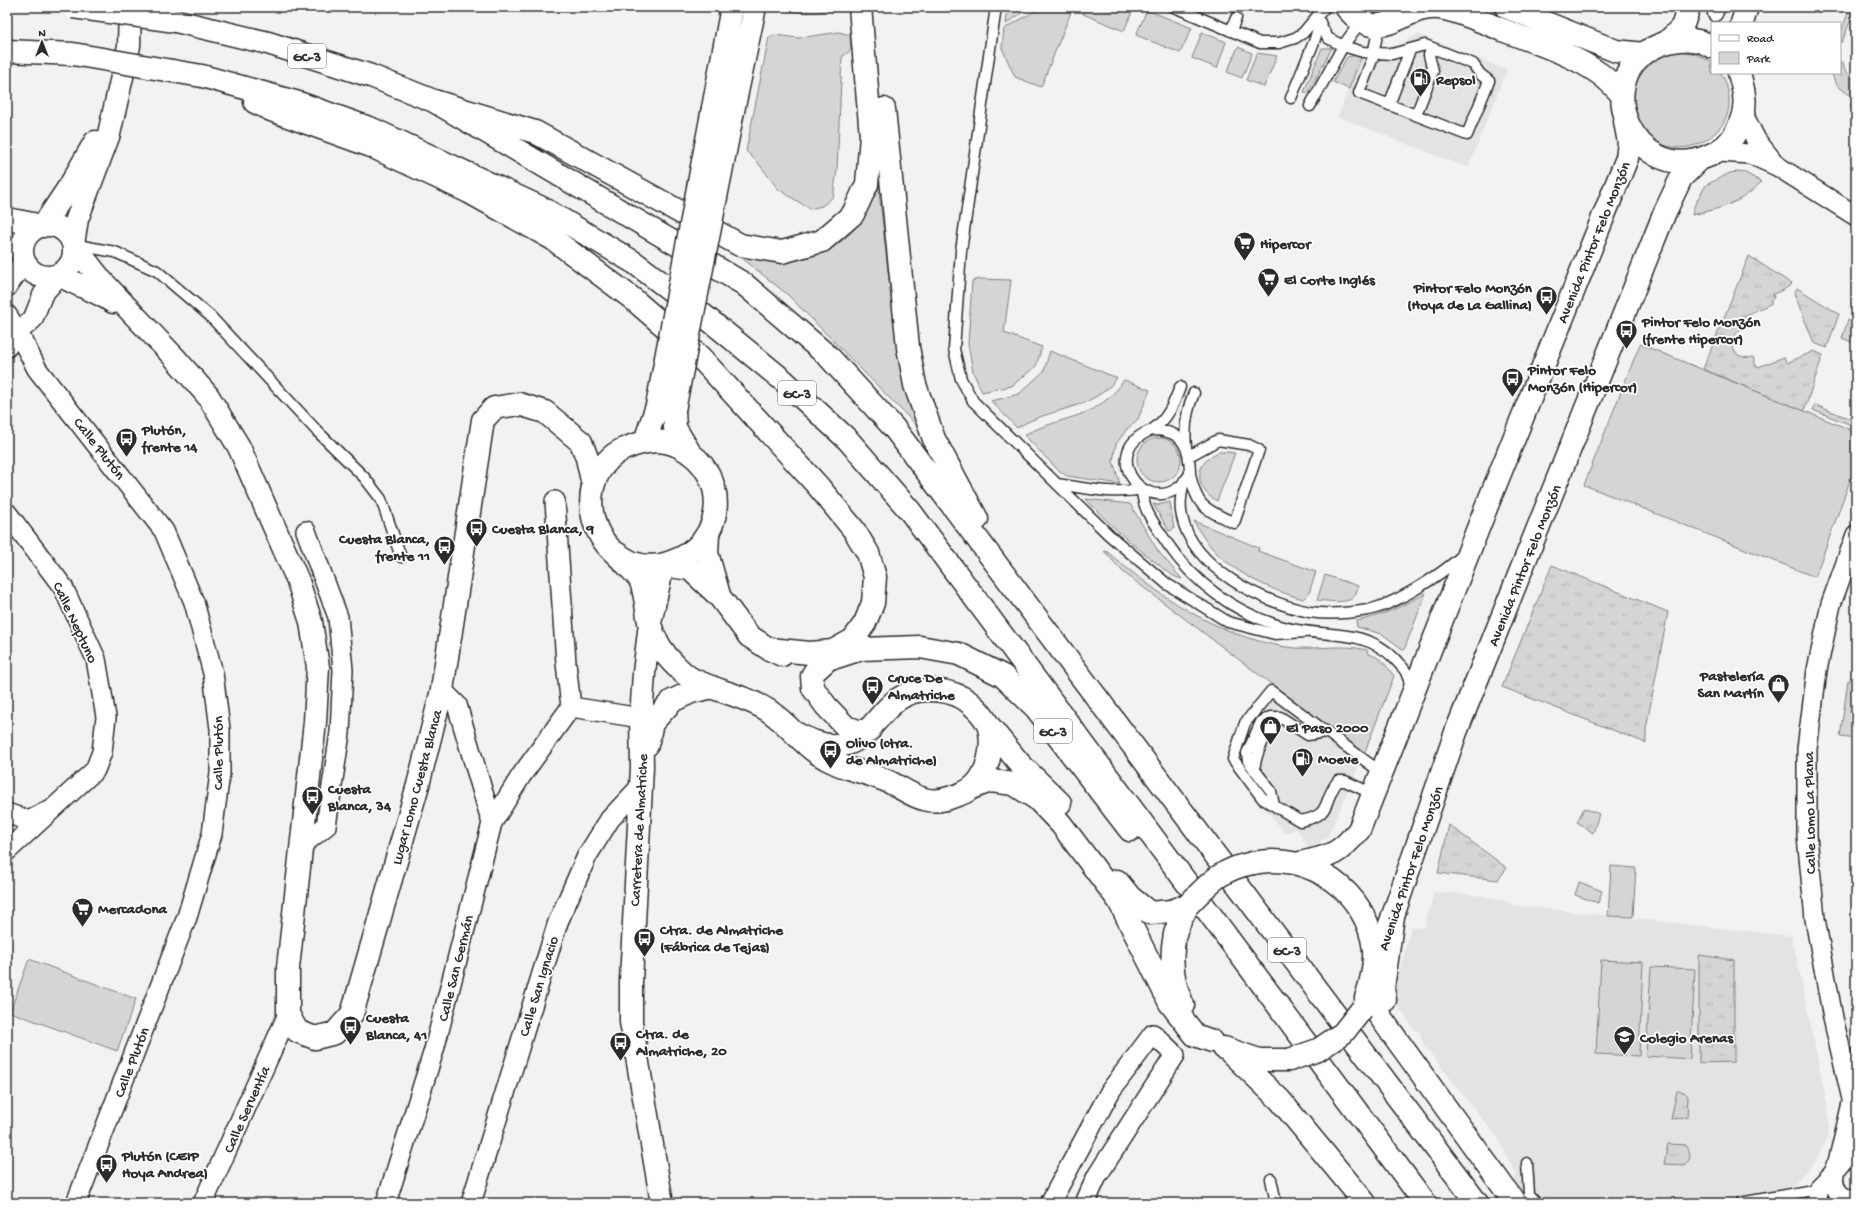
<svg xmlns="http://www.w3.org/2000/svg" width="1863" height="1210" viewBox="0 0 1863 1210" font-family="'Gochi Hand',sans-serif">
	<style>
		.built { fill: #e3e3e3 }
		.grass { fill: url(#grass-tufts); stroke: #808080 }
		.green { fill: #d5d5d5; stroke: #808080 }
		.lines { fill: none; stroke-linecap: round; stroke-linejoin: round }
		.service-casing { stroke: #2b2b2b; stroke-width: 13 }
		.pedestrian-casing { stroke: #2b2b2b; stroke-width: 17 }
		.minor-casing { stroke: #2b2b2b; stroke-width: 22 }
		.tertiary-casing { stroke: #2b2b2b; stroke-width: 25 }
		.secondary-casing { stroke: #2b2b2b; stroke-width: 25 }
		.motorway-casing { stroke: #2b2b2b; stroke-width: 25 }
		.service { stroke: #fff; stroke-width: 10 }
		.pedestrian { stroke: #fff; stroke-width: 14 }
		.minor { stroke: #fff; stroke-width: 19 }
		.tertiary { stroke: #fff; stroke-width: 22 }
		.secondary { stroke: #fff; stroke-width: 22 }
		.motorway { stroke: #fff; stroke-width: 22 }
		.tertiary-bridge-casing { stroke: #2b2b2b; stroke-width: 25; stroke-linecap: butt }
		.motorway-bridge-casing { stroke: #2b2b2b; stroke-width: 25; stroke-linecap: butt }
		.tertiary-bridge { stroke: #fff; stroke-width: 22 }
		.motorway-bridge { stroke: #fff; stroke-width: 22 }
		.labels { text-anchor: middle; stroke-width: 3.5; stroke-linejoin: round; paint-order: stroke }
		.shield { fill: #fff; stroke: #6b6b6b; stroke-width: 1 }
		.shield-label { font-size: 14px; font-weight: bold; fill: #2b2b2b }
		.poi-label { font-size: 15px; font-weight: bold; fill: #2b2b2b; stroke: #fff; text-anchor: start }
		.street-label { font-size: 15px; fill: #2b2b2b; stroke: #fff }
	</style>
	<defs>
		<pattern id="grass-tufts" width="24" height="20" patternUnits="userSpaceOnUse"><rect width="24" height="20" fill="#d5d5d5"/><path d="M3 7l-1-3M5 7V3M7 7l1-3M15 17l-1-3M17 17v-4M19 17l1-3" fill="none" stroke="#b7b7b7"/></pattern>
	</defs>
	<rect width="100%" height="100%" fill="#f2f2f2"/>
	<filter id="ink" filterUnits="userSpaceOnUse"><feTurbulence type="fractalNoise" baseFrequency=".025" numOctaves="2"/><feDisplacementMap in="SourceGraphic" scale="8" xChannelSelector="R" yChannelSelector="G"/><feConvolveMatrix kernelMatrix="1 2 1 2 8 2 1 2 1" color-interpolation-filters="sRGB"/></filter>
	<g filter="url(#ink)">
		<!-- built -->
		<path class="built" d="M1418 34 1507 70 1468 168 1338 117 1365 46 1390 47 1402 43Z
			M1856 637V739L1840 737Z
			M1274 697 1313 727 1318 719 1364 754 1327 838 1309 849 1297 829 1284 833 1260 801 1238 760 1253 722Z
			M1434 892 1476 895 1502 900 1514 905 1792 936 1829 1114V1129L1826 1141 1815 1162 1800 1177 1795 1185 1761 1193 1764 1203H1526L1517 1191 1514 1177 1517 1176 1499 1140 1423 1044 1420 1033 1414 1029 1391 996 1397 981 1411 927 1424 928Z"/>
		<!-- grass -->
		<path class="grass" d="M1360 7H1398C1387 17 1371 16 1360 7Z
			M1850 7H1856V20L1851 19 1842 42H1840V35Z
			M1322 48H1332L1308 93 1304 92Z
			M1840 62H1843L1845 70 1856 82V110L1850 106 1855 98C1845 92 1834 86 1832 73H1840Z
			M1749 256 1792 284 1785 289 1773 294 1774 298 1770 300 1772 303 1738 319 1741 329C1725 341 1733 361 1753 357L1756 366 1758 367 1784 357 1787 363 1814 351 1823 355 1804 411 1703 369Z
			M1797 288 1839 314 1827 348 1814 343 1794 293Z
			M1848 320 1856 325V344L1842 338Z
			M1815 405 1856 421 1854 426 1813 410Z
			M1170 502 1174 529 1169 531 1153 504 1158 505Z
			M1552 565 1668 612 1646 729V743L1502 687Z
			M1584 808 1599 814 1593 833 1577 822Z
			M1449 825 1507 868 1498 880 1438 873Z
			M1699 955 1734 960V1062L1699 1063Z
			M1677 1091 1684 1092 1688 1096 1687 1118 1671 1119Z
			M1668 1144 1686 1145C1691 1153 1692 1158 1685 1165L1664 1164Z"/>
		<!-- green -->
		<path class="green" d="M776 7H840C822 15 794 14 776 7Z
			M1008 7H1030L1006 24Z
			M1042 7H1060L1071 12 1041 87 1015 77 1002 48 1004 29Z
			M1070 7H1134L1124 31 1083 14 1084 11Z
			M1147 10 1192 28 1180 53 1136 35Z
			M839 32 850 35 851 50 842 57 837 170 833 197 822 206 810 209 778 189 759 164 746 151 769 37 774 35 799 38Z
			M1202 32 1226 42 1217 68 1192 58Z
			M1238 47 1252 53 1242 78 1227 72Z
			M1680 51 1696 54 1711 62 1712 73H1721C1730 88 1733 110 1722 125 1703 151 1667 157 1644 131 1627 112 1630 80 1649 63 1658 55 1669 53 1680 51Z
			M1257 53 1277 56 1264 87 1246 80Z
			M1357 55 1361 57 1349 89 1333 82 1347 57Z
			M1738 172 1746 173 1761 182C1743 203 1718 209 1692 215L1694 206 1706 185 1730 173Z
			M877 175 894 323 904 372 923 432 788 295 737 254C748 256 759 261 770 261 799 264 836 252 855 228 867 214 871 192 877 175Z
			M980 279 1011 280 1004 333 1042 347 1036 366 1012 386 982 392 973 372 968 344 972 281Z
			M1640 344 1856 432V464L1815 577 1584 485Z
			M1050 351 1117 378C1093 411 1049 407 1017 428L991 401 1019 394 1044 371Z
			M1124 380 1150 390 1138 419 1127 429 1116 444 1113 461 1120 484 1067 476 1057 469 1024 435C1062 415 1098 420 1124 380Z
			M1137 460a22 22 0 1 1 44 0a22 22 0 1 1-44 0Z
			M1219 452H1227L1235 453 1217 501C1194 489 1193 463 1219 452Z
			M1086 499 1130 504 1158 551 1182 579C1174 578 1165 570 1159 565 1133 545 1108 524 1086 499Z
			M1194 521 1259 548 1258 551 1316 572 1309 593 1303 599C1260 587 1214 564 1194 521Z
			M1104 551H1106C1160 596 1214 635 1286 647 1313 651 1341 643 1367 650L1368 654C1381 657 1386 665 1394 676L1364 754 1123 572Z
			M1325 575 1358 586C1357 590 1356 595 1353 598 1345 604 1326 601 1317 600Z
			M1426 593 1404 650 1382 634 1357 627 1356 621C1382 616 1403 606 1426 593Z
			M1848 680 1856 683V739L1840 737Z
			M1611 866 1636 868 1633 917 1608 916Z
			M1579 882 1602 891 1598 903 1575 895Z
			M29 959 136 999 117 1051 10 1012Z
			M1601 960 1643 962 1639 1056 1596 1054Z
			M1651 967 1695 969 1690 1059 1646 1056Z"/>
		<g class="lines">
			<defs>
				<path id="service" d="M996 7 961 251 954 349 961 379 973 401 1057 484 1109 535 1167 584 1228 622 1275 634 1305 632
					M1174 7 1260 43H1279L1295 38 1303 33 1325 7
					M1320 23 1328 38 1343 46 1363 52 1392 54 1425 45 1473 64 1480 74 1489 81 1467 135 1359 93 1372 60 1379 25
					M1231 31 1236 18
					M1291 98 1314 42 1320 22
					M1389 105 1410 50
					M1310 106 1343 46 1361 21
					M1416 115 1433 71 1429 55 1432 48
					M77 245 115 252 157 271 210 316 317 431 364 477 381 499 401 557
					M1152 430C1183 430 1190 447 1190 474 1186 479 1183 485 1178 488 1140 514 1099 449 1152 430Z
					M1152 430C1167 420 1174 404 1180 387
					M1186 447C1184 427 1186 411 1194 393
					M1189 456 1218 440 1249 445 1259 450 1234 523C1204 508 1197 508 1190 474
					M1184 481C1181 493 1179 505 1182 517 1193 569 1264 603 1310 612 1329 615 1350 613 1368 610 1397 604 1440 575 1462 556
					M1057 484C1085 488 1113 495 1142 489 1142 510 1156 526 1167 543 1194 583 1234 612 1280 626 1319 639 1362 626 1394 658 1397 662 1403 667 1406 672 1408 677 1410 683 1412 689
					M1254 770C1256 752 1267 729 1280 717
					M1373 794 1345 781H1338C1321 802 1334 815 1300 821L1263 799 1233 759 1245 723 1271 691 1382 773
					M1274 805 1271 791 1248 761 1247 753 1261 722 1270 717H1280L1308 735 1326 732
					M1527 1163 1529 1194 1537 1203
					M1271 1179 1276 1203
					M1740 1203 1818 1189"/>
				<path id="pedestrian" d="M1715 14 1718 7"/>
				<path id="minor" d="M1744 116 1756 140 1775 164
					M1719 152 1750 154 1777 166 1856 216
					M7 287 16 274 23 260
					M7 315 18 332 37 369 164 531 194 602 213 673 220 729V773L212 834 187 917 76 1203
					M7 347 18 332 33 319 43 294 60 275
					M555 501 566 663 571 707
					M7 513 63 587 96 659 106 717 102 752 95 770 7 851
					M1856 535 1831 604 1817 670 1807 749V836L1815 919 1833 1018 1856 1116
					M571 707 641 718
					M7 813 29 821 46 812
					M492 823 521 776 571 707
					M302 845 326 826 340 733 343 670 338 617 306 531
					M1856 1156C1825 1158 1827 1200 1856 1199
					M1837 1166 1852 1103
					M203 1203 288 1014
					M386 1203 434 1050 492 823 457 705 442 690
					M471 1203 558 922 587 856 610 819 640 787
					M1050 1203 1111 1090 1153 1034 1175 1055 1097 1176 1085 1203
					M1817 1203 1818 1189 1834 1173"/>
				<path id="tertiary" d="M1346 7C1381 50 1403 3 1440 8 1460 11 1480 21 1500 29 1533 42 1571 53 1600 74 1608 80 1615 87 1622 95
					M1506 7 1616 51 1644 54
					M1742 23 1747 7
					M1667 42 1682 27 1689 7
					M1712 47C1696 36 1673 39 1657 46 1586 77 1635 188 1708 156 1721 151 1732 142 1738 128 1748 107 1745 94 1739 73
					M713 108 732 7
					M733 111 755 7
					M674 410 675 428 690 453
					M645 441 657 406
					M989 726 1020 764 1060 803
					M974 787 991 781 1014 784 1037 799 1061 824 1119 901 1170 1003 1195 1035 1212 1041
					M1253 863C1309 851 1368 892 1374 950 1375 967 1371 983 1366 998
					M1300 863C1332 856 1338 855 1359 830L1488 503 1627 158 1629 143 1625 121
					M1117 881 1130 897 1150 913 1171 911 1188 905
					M1387 933 1456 732 1665 212 1681 178 1699 160
					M1183 1005C1172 983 1170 959 1175 934 1177 925 1184 914 1188 905
					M1224 1048 1259 1060H1289"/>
				<path id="secondary" d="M7 219 43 226
					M22 251a26 26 0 1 1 52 0a26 26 0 1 1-52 0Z
					M43 226 71 184 95 142
					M73 244 101 280 174 357 208 396 239 447 298 581 311 622 318 667 315 722 288 968V1014L297 1031 315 1038 335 1033 352 1014 418 785 442 690 483 420 494 408 519 404 545 412 581 442 587 458 593 485
					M73 244 77 219 109 134 129 46 130 7
					M60 275C77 286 96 290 113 302
					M616 553C621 556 626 560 631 562 643 567 659 567 671 562 726 544 732 474 680 447 661 437 642 441 624 449 612 454 601 466 596 478 587 499 591 526 606 544 612 551 619 557 626 564 631 570 638 575 641 582 646 595 646 608 649 622 654 638 664 655 676 666 681 671 687 677 694 680 719 692 746 696 769 711 787 723 800 741 817 753 842 770 862 770 887 781 899 786 911 796 924 799 933 802 944 800 952 797 959 795 967 792 973 787 988 775 994 746 989 728 986 717 973 704 963 698 952 692 941 690 929 690 867 689 878 778 795 733
					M827 660 815 671 812 676 813 688 826 706 846 727 858 731H869
					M647 745 652 723 672 701 691 692 712 687
					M662 1203 631 1022V981L642 767 641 718 644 673 650 623 663 565"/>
				<path id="motorway" d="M176 21 268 43 371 76 434 101 535 132 740 245 782 252 822 241 853 214 867 184 871 136 860 7
					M172 71 202 76 299 103 372 129 544 209 635 263 697 310 784 381 848 440 910 511 1425 1203
					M434 101 744 284 829 357 894 428 1477 1203
					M255 102 271 110 371 146 469 192 553 239 633 299 699 356 818 486 854 530 868 553 875 577 873 603 865 623 853 640 833 651 810 653 769 649
					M884 109 908 347 915 385 934 439 977 519
					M708 535 707 553 719 595
					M663 565 690 569 719 596 749 636 769 649 782 655
					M836 657 861 649 920 647 959 654 1003 676 1036 708 1130 830
					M1372 980 1376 1011 1515 1203
					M1385 1000 1383 988 1393 916
					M1230 1052 1280 1100 1365 1203"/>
			</defs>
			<!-- service casing -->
			<use href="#service" class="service-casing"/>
			<!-- pedestrian casing -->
			<use href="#pedestrian" class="pedestrian-casing"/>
			<!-- minor casing -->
			<use href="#minor" class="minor-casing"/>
			<!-- tertiary casing -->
			<use href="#tertiary" class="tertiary-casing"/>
			<!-- secondary casing -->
			<use href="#secondary" class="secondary-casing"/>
			<!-- motorway casing -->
			<use href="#motorway" class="motorway-casing"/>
			<!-- service -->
			<use href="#service" class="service"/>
			<!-- pedestrian -->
			<use href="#pedestrian" class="pedestrian"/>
			<!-- minor -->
			<use href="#minor" class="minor"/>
			<!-- tertiary -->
			<use href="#tertiary" class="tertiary"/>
			<!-- secondary -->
			<use href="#secondary" class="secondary"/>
			<!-- motorway -->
			<use href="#motorway" class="motorway"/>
			<defs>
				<path id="tertiary-bridge" d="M657 406 713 108
					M674 410 733 111
					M1188 905C1209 883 1221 869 1253 863
					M1289 1060 1318 1050 1343 1033 1362 1009"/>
				<path id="motorway-bridge" d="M73 7 176 21
					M7 51 73 54 172 71"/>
			</defs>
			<!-- tertiary-bridge casing -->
			<use href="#tertiary-bridge" class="tertiary-bridge-casing"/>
			<!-- motorway-bridge casing -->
			<use href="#motorway-bridge" class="motorway-bridge-casing"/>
			<!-- tertiary-bridge -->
			<use href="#tertiary-bridge" class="tertiary-bridge"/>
			<!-- motorway-bridge -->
			<use href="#motorway-bridge" class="motorway-bridge"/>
		</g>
	</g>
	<!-- icons -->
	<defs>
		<symbol id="fuel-pin" viewBox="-11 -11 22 30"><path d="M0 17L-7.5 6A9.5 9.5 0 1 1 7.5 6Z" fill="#2b2b2b" stroke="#fff"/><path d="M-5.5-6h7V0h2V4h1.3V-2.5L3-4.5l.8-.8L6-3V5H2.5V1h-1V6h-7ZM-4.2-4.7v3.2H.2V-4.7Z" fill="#fff"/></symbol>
		<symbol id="supermarket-pin" viewBox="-11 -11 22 30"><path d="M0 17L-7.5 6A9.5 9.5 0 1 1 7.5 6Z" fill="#2b2b2b" stroke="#fff"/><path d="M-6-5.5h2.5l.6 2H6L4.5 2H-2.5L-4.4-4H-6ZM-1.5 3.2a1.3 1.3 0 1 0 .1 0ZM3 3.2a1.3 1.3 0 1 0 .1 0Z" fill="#fff"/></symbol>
		<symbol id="bus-pin" viewBox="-11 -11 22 30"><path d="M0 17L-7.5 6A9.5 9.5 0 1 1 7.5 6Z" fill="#2b2b2b" stroke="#fff"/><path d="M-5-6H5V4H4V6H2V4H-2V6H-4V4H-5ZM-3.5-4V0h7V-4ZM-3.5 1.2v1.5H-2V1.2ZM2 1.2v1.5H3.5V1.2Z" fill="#fff"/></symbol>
		<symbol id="shop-pin" viewBox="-11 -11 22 30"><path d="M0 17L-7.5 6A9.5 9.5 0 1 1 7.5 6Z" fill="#2b2b2b" stroke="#fff"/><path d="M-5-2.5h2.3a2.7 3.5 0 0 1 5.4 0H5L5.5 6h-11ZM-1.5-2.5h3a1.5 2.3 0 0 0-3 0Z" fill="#fff"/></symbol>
		<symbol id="school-pin" viewBox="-11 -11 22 30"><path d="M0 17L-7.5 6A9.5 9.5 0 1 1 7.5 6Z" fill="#2b2b2b" stroke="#fff"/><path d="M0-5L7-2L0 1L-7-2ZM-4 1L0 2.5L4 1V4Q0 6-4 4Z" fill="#fff"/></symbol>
	</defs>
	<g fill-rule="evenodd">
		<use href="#fuel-pin" x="1408" y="66" width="25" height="34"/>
		<use href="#supermarket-pin" x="1232" y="230" width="25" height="34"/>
		<use href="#supermarket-pin" x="1256" y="266" width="25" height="34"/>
		<use href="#bus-pin" x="1534" y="284" width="25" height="34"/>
		<use href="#bus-pin" x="1614" y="318" width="25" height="34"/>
		<use href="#bus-pin" x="1500" y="366" width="25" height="34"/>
		<use href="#bus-pin" x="114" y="426" width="25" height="34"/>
		<use href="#bus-pin" x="464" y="516" width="25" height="34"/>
		<use href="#bus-pin" x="432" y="534" width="25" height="34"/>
		<use href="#shop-pin" x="1766" y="672" width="25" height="34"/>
		<use href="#bus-pin" x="860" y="674" width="25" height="34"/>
		<use href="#shop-pin" x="1258" y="714" width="25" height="34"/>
		<use href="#bus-pin" x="818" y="738" width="25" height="34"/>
		<use href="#fuel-pin" x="1290" y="746" width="25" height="34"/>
		<use href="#bus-pin" x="300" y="784" width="25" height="34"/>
		<use href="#supermarket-pin" x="70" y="896" width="25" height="34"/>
		<use href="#bus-pin" x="632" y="926" width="25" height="34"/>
		<use href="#bus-pin" x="338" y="1014" width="25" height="34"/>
		<use href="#school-pin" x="1612" y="1024" width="25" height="34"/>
		<use href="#bus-pin" x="608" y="1030" width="25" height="34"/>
		<use href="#bus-pin" x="94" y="1152" width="25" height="34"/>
	</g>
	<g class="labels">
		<!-- shield labels -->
		<g class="shield">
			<rect x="288" y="44" width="38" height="24" rx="3"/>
			<rect x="778" y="381" width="38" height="24" rx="3"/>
			<rect x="1034" y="719" width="38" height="24" rx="3"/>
			<rect x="1268" y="938" width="38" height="24" rx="3"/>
		</g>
		<g class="shield-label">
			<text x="307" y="61">GC-3</text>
			<text x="797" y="398">GC-3</text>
			<text x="1053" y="736">GC-3</text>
			<text x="1287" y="955">GC-3</text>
		</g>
		<!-- poi labels -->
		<g class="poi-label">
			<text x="1436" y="84">Repsol</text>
			<text x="1260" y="248">Hipercor</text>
			<text x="1284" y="284">El Corte Inglés</text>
			<text x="1532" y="292" text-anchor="end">Pintor Felo Monzón<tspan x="1532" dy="17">(Hoya de La Gallina)</tspan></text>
			<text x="1642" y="326">Pintor Felo Monzón<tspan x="1642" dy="17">(frente Hipercor)</tspan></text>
			<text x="1528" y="374">Pintor Felo<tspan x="1528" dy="17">Monzón (Hipercor)</tspan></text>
			<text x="142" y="434">Plutón,<tspan x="142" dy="17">frente 14</tspan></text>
			<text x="492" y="533">Cuesta Blanca, 9</text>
			<text x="430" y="543" text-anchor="end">Cuesta Blanca,<tspan x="430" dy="17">frente 11</tspan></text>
			<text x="1764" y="680" text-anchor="end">Pastelería<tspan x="1764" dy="17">San Martín</tspan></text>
			<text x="888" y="682">Cruce De<tspan x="888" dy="17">Almatriche</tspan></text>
			<text x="1286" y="732">El Paso 2000</text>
			<text x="846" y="747">Olivo (ctra.<tspan x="846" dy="17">de Almatriche)</tspan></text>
			<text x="1318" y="763">Moeve</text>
			<text x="328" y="793">Cuesta<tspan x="328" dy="17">Blanca, 34</tspan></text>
			<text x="98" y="913">Mercadona</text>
			<text x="660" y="934">Ctra. de Almatriche<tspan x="660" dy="17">(Fábrica de Tejas)</tspan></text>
			<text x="366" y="1022">Cuesta<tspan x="366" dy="17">Blanca, 41</tspan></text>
			<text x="636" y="1038">Ctra. de<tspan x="636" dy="17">Almatriche, 20</tspan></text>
			<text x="1640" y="1042">Colegio Arenas</text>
			<text x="122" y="1160">Plutón (CEIP<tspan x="122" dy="17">Hoya Andrea)</tspan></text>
		</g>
		<!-- street labels -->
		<g class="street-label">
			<text transform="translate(1593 242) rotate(-68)" y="5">Avenida Pintor Felo Monzón</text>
			<text transform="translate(100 448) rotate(52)" y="5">Calle Plutón</text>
			<text transform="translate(1524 565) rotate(-68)" y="5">Avenida Pintor Felo Monzón</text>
			<text transform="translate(76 622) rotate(65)" y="5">Calle Neptuno</text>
			<text transform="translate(217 753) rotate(-90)" y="5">Calle Plutón</text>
			<text transform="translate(416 787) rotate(-75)" y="5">Lugar Lomo Cuesta Blanca</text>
			<text transform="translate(1809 813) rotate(-91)" y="5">Calle Lomo La Plana</text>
			<text transform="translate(638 830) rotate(-87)" y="5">Carretera de Almatriche</text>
			<text transform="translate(1410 868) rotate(-71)" y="5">Avenida Pintor Felo Monzón</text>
			<text transform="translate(455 968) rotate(-76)" y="5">Calle San Germán</text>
			<text transform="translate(538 986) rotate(-73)" y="5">Calle San Ignacio</text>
			<text transform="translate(131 1062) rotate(-69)" y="5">Calle Plutón</text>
			<text transform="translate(246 1109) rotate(-66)" y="5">Calle Serventía</text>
		</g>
	</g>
	<!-- margin -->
	<rect width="1863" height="1210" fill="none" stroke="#fff" stroke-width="24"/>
	<rect x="12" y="12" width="1839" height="1186" fill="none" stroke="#2b2b2b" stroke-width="1.5" filter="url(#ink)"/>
	<!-- legend -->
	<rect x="1711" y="22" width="130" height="52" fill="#ffffff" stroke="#aaaaaa"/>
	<rect x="1719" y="35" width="20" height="6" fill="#ffffff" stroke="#aaaaaa"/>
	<text x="1747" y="42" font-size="12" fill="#2b2b2b">Road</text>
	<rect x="1719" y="52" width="20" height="12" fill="#d5d5d5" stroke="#aaaaaa"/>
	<text x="1747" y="62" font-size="12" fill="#2b2b2b">Park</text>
	<!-- north arrow -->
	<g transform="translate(42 42)" stroke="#ffffff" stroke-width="3" paint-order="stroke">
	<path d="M0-3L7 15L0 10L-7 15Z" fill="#2b2b2b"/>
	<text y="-6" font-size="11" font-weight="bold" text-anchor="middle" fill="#2b2b2b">N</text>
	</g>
</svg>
